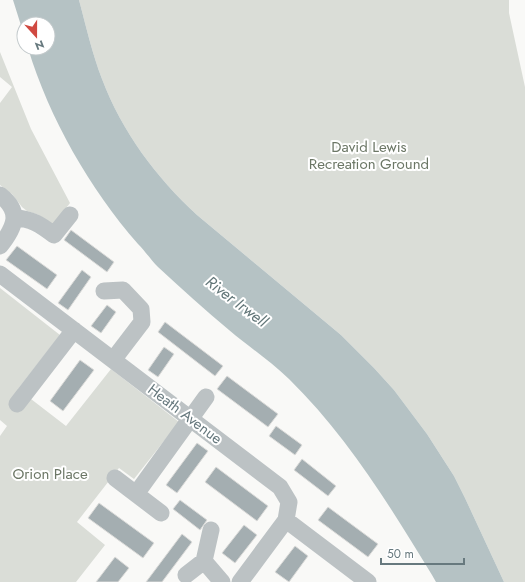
<svg xmlns="http://www.w3.org/2000/svg" width="525" height="582" viewBox="0 0 525 582" font-family="Jost,sans-serif">
	<style>
		.green { fill: #daddd7 }
		.water { fill: #b5c2c4 }
		.building { fill: #a4aeb1; stroke: #dbdbd9 }
		.lines { fill: none; stroke-linecap: round; stroke-linejoin: round }
		.minor { stroke: #bcc2c4; stroke-width: 17 }
		.labels { text-anchor: middle; stroke-width: 4; stroke-linejoin: round; paint-order: stroke }
		.park-label { font-size: 15px; fill: #6c7766; stroke: #fff }
		.street-label { font-size: 15px; fill: #67797e; stroke: #fff }
		.water-label { font-size: 16px; font-style: italic; fill: #627678; stroke: #fff }
	</style>
	<rect width="100%" height="100%" fill="#f9f9f7"/>
	<!-- green -->
	<path class="green" d="M79 0H509V13L525 87V582H504L465 498 454 476 427 434 394 390 374 368 341 335 197 215C156 177 122 132 102 79 92 53 86 26 79 0Z
		M0 52 31 129 70 203 54 224 51 223 39 215 27 211 22 207 12 194 0 185V103L12 87 0 77Z
		M0 288 60 335 18 389 66 426 111 369 179 422 134 479 119 468 77 522 105 545 76 582H0V436L7 426 0 420Z"/>
	<!-- water -->
	<path class="water" d="M13 0H79C86 26 92 53 102 79 122 132 156 177 197 215L341 335 374 368 394 390 427 434 454 476 465 498 504 582H436L432 575C390 506 347 436 289 379 270 361 248 346 229 330 205 310 181 288 158 267 151 260 145 251 138 244 90 189 49 118 28 48H48V24H24V35Z"/>
	<!-- building -->
	<path class="building" d="M71 230 114 262 107 272 64 240Z
		M17 246 57 275 47 289 6 260Z
		M82 270 91 277 68 310 58 303Z
		M107 305 116 312 101 333 91 326Z
		M165 322 223 366 215 376 158 332Z
		M164 347 174 354 158 377 148 370Z
		M80 360 94 370 63 411 50 401Z
		M227 376 278 414 268 427 217 389Z
		M276 426 302 445 295 455 269 436Z
		M197 443 208 451 177 493 166 485Z
		M302 459 336 486 328 496 294 470Z
		M216 467 268 506 257 521 205 482Z
		M180 500 207 520 200 530 173 509Z
		M99 503 154 543 143 558 88 518Z
		M328 507 378 544 368 557 318 520Z
		M244 525 257 535 235 563 222 553Z
		M182 534 192 542 162 582H146Z
		M295 546 308 556 289 582 275 572Z
		M115 557 129 568 118 582H96Z"/>
	<g class="lines">
		<!-- minor -->
		<path class="minor" d="M0 195C22 212 15 227 0 246
			M14 218C31 218 41 225 54 235L70 215
			M0 274 280 487 289 502 286 520 240 582
			M104 291 123 290 141 309 142 322 113 360
			M17 404 74 330
			M115 478 161 513
			M136 494 206 397
			M286 520 368 582
			M211 530 204 561 222 582
			M186 575 204 561"/>
	</g>
	<g class="labels">
		<!-- park labels -->
		<g class="park-label">
			<text x="369" y="152">David Lewis<tspan x="369" dy="17">Recreation Ground</tspan></text>
			<text x="50" y="479">Orion Place</text>
		</g>
		<!-- street labels -->
		<g class="street-label">
			<text transform="translate(185 414) rotate(37)" y="5">Heath Avenue</text>
		</g>
		<!-- water labels -->
		<g class="water-label">
			<text transform="translate(237 301) rotate(37)" y="6">River Irwell</text>
		</g>
	</g>
	<!-- north arrow -->
	<g transform="translate(36 36) rotate(159)"><circle r="19" fill="#ffffff" stroke="#c2c9cb"/>
	<path d="M0-3L7 15L0 10L-7 15Z" fill="#d04941"/>
	<text y="-6" font-size="11" font-weight="bold" text-anchor="middle" fill="#67797e">N</text>
	</g>
	<!-- scale -->
	<path d="M381 558v6h83v-6" fill="none" stroke="#67797e" stroke-width="2"/>
	<text x="387" y="558" font-size="12" fill="#67797e" stroke="#ffffff" stroke-width="3" paint-order="stroke">50 m</text>
</svg>
